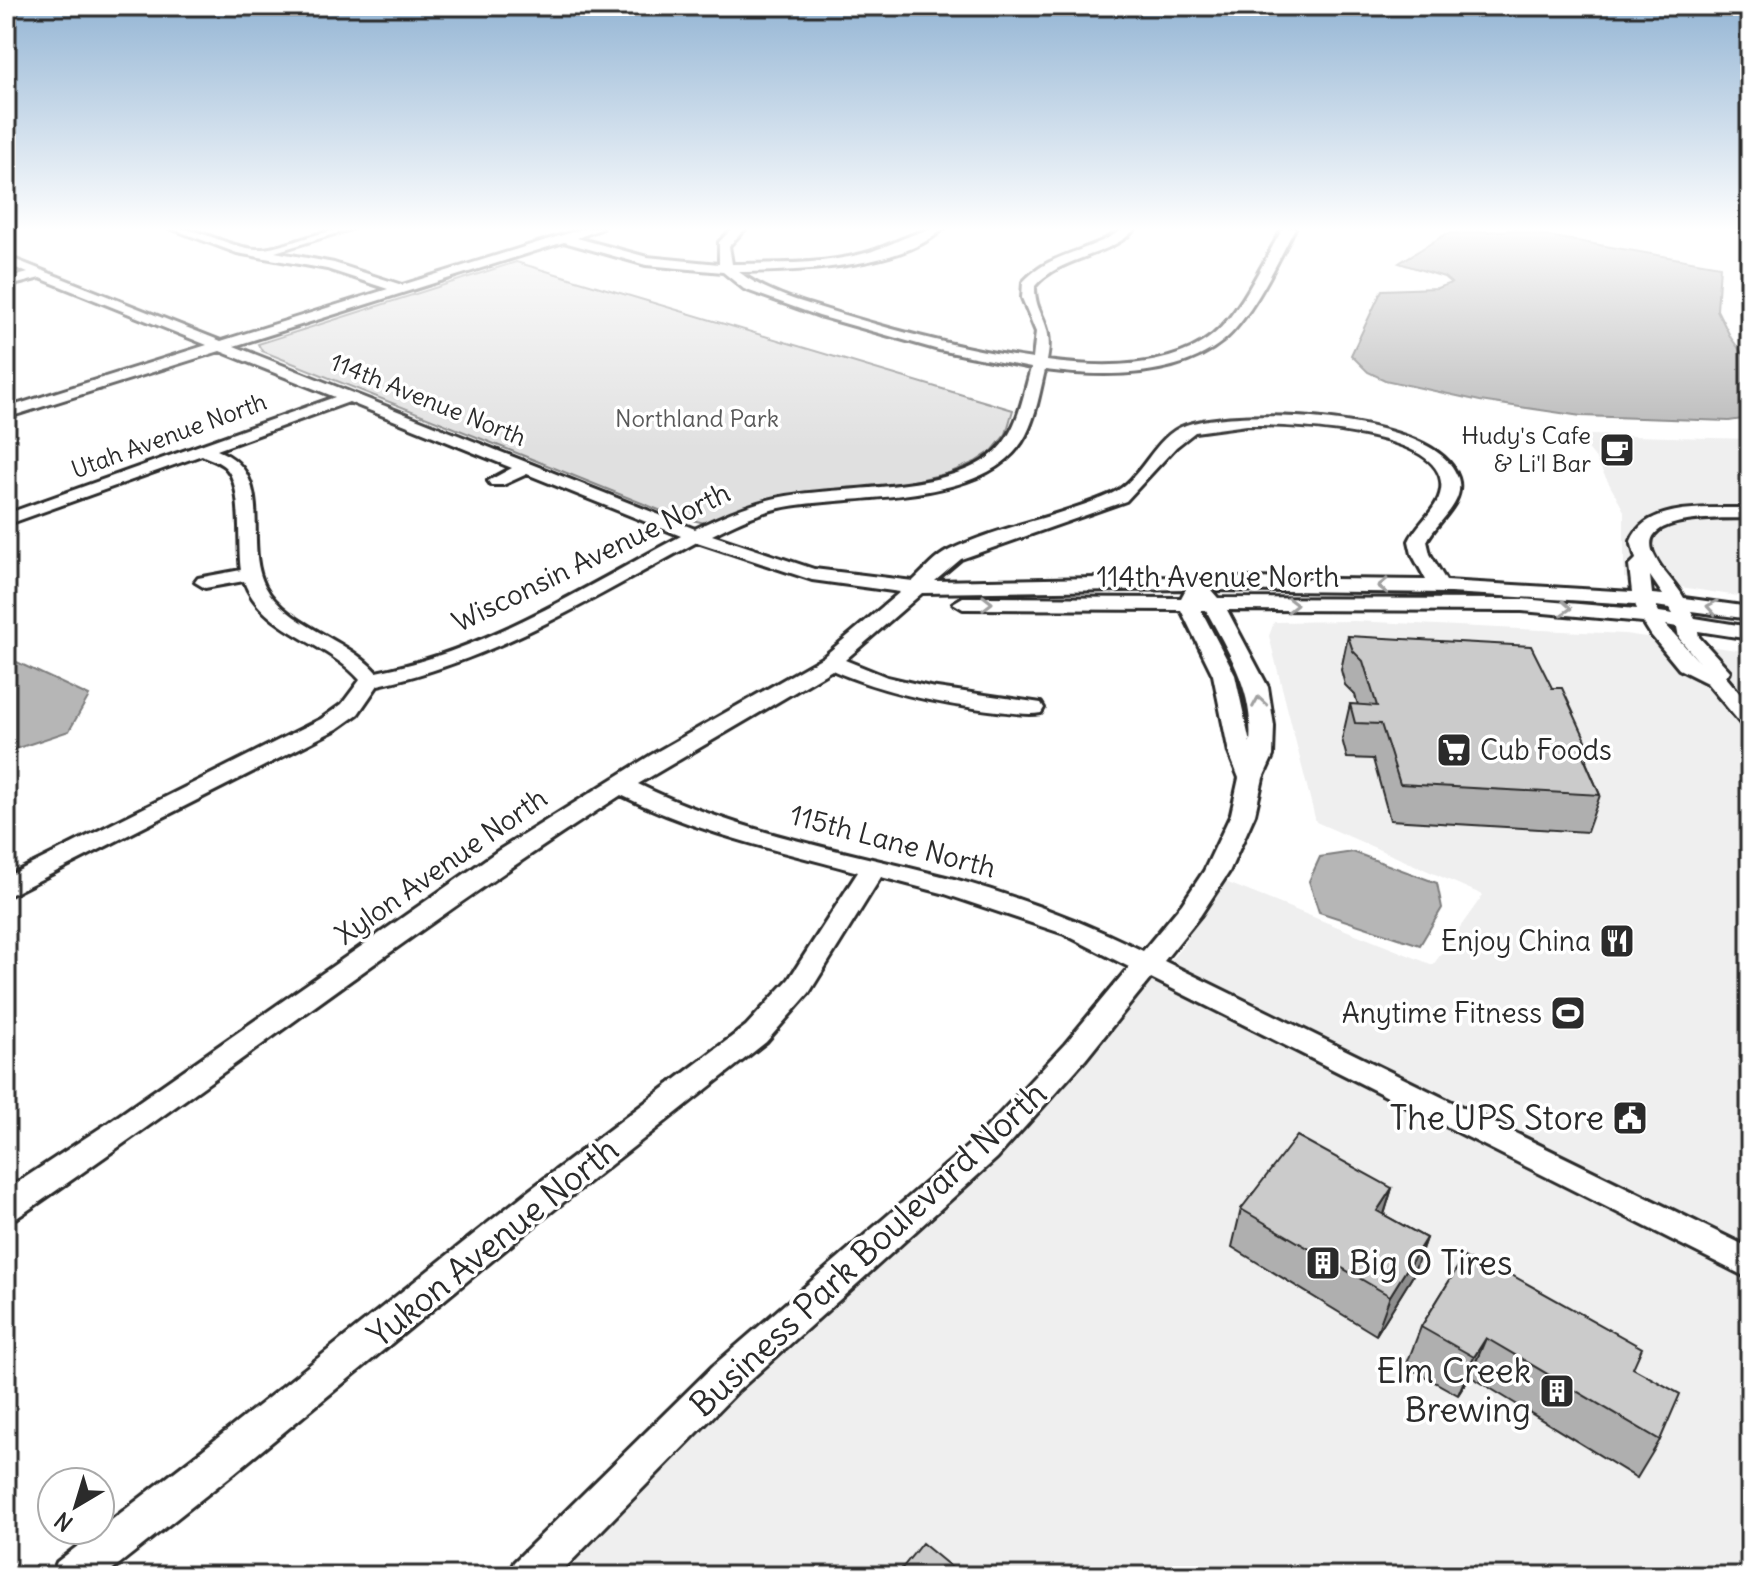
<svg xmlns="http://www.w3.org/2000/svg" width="1756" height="1582" viewBox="0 0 1756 1582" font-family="Delius,sans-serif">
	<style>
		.built { fill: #efefef }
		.green { fill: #e0e0e0; stroke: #868686; stroke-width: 2 }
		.water { fill: #b6b6b6; stroke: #7e7e7e; stroke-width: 2 }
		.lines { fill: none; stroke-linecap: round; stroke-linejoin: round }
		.minor-casing { stroke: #2b2b2b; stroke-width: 6 }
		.minor { fill: #fff; fill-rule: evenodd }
		.wall { fill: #afafaf; stroke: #2b2b2b; stroke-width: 2 }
		.shaded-wall { fill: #8e8e8e; stroke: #2b2b2b; stroke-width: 2 }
		.building { fill: #cbcbcb; stroke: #2b2b2b; stroke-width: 2 }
		.oneway { stroke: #a0a0a0 }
		.labels { text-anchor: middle; stroke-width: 7; stroke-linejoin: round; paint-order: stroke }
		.far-street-label { font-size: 24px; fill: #2b2b2b; stroke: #fff }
		.far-park-label { font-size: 24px; fill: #585858; stroke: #fff }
		.far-poi-label { font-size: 24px; fill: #2b2b2b; stroke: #fff; text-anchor: end }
		.street-label { font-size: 28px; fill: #2b2b2b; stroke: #fff }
		.poi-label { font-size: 28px; fill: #2b2b2b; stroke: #fff; text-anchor: end }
		.near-poi-label { font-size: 34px; fill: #2b2b2b; stroke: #fff; text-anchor: end }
		.near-street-label { font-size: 34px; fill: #2b2b2b; stroke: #fff }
	</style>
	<rect width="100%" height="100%" fill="#fff"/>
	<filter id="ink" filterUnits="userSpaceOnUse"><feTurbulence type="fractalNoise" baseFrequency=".0125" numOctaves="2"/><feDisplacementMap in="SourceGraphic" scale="16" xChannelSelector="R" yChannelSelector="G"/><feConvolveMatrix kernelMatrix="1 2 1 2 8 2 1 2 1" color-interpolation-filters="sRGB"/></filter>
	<g filter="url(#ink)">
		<!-- built -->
		<path class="built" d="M1591 435 1750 439V598L1624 578V511L1594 456 1582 441Z
			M1354 621 1625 634 1750 652V1576H555L626 1497 1009 1150 1181 948 1223 881 1433 965 1483 895 1316 822 1269 636 1274 622Z"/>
		<!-- green -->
		<path class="green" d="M516 262 1013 410 1006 434 993 450 975 462 949 473 896 485 809 492 773 498 705 523 674 516 262 351 258 344Z"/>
		<!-- water -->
		<path class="water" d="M1514 230 1720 266 1717 310 1731 338 1750 364V418L1729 421 1581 416 1480 401 1385 380 1368 372 1351 355 1382 290 1437 288 1451 283 1444 277 1399 263 1446 234Z
			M6 657 89 696 69 731 6 752Z
			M1353 852 1437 883 1442 908 1420 945 1319 912 1309 881 1320 857Z"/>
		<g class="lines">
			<defs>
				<path id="minor" d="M170 228C200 227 226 247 256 249 279 251 322 228 354 228L275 252 334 263 402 285 585 228H603L577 238 647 257 719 264V242L733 228H746L729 246 732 264C775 263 820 265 862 254 889 248 916 228 944 228 901 269 795 271 739 272 768 294 805 303 841 314 904 333 967 350 1033 359L1036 332 1022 298 1023 282C1045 258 1073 254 1102 241 1115 235 1121 228 1136 228 1109 258 1062 255 1035 286 1034 317 1055 320 1047 361 1099 368 1169 370 1213 335 1241 312 1264 260 1283 228H1295C1278 261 1251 318 1223 341 1177 379 1100 377 1045 370 1040 391 1036 416 1026 435 989 508 849 493 780 508 756 513 733 524 712 535L814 569 913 581C924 571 936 556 950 550 1001 526 1059 517 1111 494 1143 480 1153 436 1186 425 1240 407 1438 413 1458 478 1466 503 1436 522 1427 541L1430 554 1446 581 1632 592 1629 566 1636 559 1631 541C1646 501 1715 509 1750 508V518C1726 519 1631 513 1655 557 1662 572 1676 583 1684 598L1750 607V619L1691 611 1695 618 1750 627V639L1698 631 1699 637 1730 671 1726 677 1750 706V727L1742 725 1707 683 1679 669 1651 635 1643 622 1522 611 1227 610 1268 687 1274 726 1273 756 1263 778 1255 814 1229 872 1200 916 1164 961 1750 1248V1279L1151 978 1085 1060 997 1158 739 1390 557 1576H508L514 1562 713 1366 975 1140 1065 1044 1129 967 1064 934 942 893 881 877 809 993 766 1042 551 1212 228 1478 104 1576H51L57 1562 200 1452 527 1192 746 1026 789 979 858 872C777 850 697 833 621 795 415 927 221 1079 18 1217L6 1221V1190L108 1123 499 850 651 755 823 657 900 592 812 580 697 542C594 597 494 661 378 685L358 714 337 729 6 897V877L321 719 342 704 360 680C327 641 262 632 244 581L205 588 195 582 198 578 241 570C237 545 244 485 225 467 219 461 209 459 202 455L6 525V514L335 397 220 351 6 418V408L207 345 40 278 6 287V279L28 273 6 264V256L221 341 388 289 327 269 237 253ZM564 242 646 265 723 272 744 289 819 316 939 350 1031 368C1023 396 1018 431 995 452 949 494 841 485 781 497 751 503 723 515 695 529L234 346ZM349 402 512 468 488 481 491 485H503L527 474 681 536C583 588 486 651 376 672 347 638 285 625 265 586 242 541 278 474 217 450ZM1247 425C1285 425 1450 429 1441 490 1438 510 1417 523 1409 541L1412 554 1426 580 1148 577 935 581 961 559 1126 501 1176 447 1195 432ZM1650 576 1663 595 1652 594ZM1186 589 1181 598 963 597 953 603 963 609 1181 610 1213 675 1229 753 1239 778 1231 814 1204 871 1182 904 1143 951C1082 921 1019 897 954 879 847 851 737 833 638 784L832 670C884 693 940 704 997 711 1011 712 1027 716 1041 713L1044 708 1041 703 930 687 887 677 845 660 922 593ZM1211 590 1450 593 1635 604 1637 609 1522 599 1218 598ZM1656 606 1669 608 1673 614 1659 612ZM1201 610H1206C1230 655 1254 691 1250 743L1235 675ZM1666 625 1677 627 1679 638 1699 662Z"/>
			</defs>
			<!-- minor casing -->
			<use href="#minor" class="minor-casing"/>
			<!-- minor -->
			<use href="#minor" class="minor"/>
		</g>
		<!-- wall -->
		<path class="wall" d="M1348 636 1552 688 1590 749 1586 762 1600 795 1587 832 1390 820 1373 759 1347 758 1342 739 1350 704 1358 705 1355 695 1345 685 1341 670Z
			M1392 1188 1384 1215 1426 1238 1412 1277 1376 1335 1232 1247 1241 1209Z
			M1464 1257 1633 1368 1660 1440 1637 1478 1470 1376 1458 1395 1406 1366 1421 1327Z"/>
		<!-- shaded-wall -->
		<path class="shaded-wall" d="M1392 1188 1380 1227 1377 1211Z
			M1426 1238 1412 1277 1376 1335 1390 1296Z
			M1486 1338 1470 1376 1458 1395 1474 1357Z"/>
		<!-- building -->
		<path class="building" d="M1348 636 1531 646 1552 688H1562L1590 749H1580L1600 795 1400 784 1381 724 1355 723 1350 704 1377 706 1363 661 1353 651Z
			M1297 1136 1392 1188 1377 1211 1426 1238 1390 1296 1241 1209Z
			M1464 1257 1487 1270 1490 1263 1642 1348 1633 1368 1680 1394 1660 1440 1486 1338 1474 1357 1421 1327Z
			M922 1543 962 1576H896Z"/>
		<!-- one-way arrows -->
		<defs><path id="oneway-chevron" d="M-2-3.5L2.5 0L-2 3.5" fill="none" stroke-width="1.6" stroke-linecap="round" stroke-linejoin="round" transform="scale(2)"/></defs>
		<g class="oneway">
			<use href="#oneway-chevron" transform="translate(1383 586) rotate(179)"/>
			<use href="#oneway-chevron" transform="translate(987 603)"/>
			<use href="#oneway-chevron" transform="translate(1292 605) rotate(-1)"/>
			<use href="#oneway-chevron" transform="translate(1712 607) rotate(-171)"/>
			<use href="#oneway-chevron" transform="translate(1566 608) rotate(4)"/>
			<use href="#oneway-chevron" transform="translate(1259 702) rotate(-99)"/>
		</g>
	</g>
	<!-- sky -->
	<linearGradient id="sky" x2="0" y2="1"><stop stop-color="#94b5d4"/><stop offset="0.51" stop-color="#fff"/><stop offset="1" stop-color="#fff" stop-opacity="0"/></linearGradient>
	<rect width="1756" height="449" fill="url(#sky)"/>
	<!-- icons -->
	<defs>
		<symbol id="cafe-square" viewBox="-11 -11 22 22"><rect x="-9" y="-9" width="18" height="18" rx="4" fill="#2b2b2b" stroke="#fff"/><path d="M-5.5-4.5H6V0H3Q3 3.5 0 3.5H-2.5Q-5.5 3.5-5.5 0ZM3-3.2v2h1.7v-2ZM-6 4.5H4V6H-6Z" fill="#fff"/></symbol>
		<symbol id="supermarket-square" viewBox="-11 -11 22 22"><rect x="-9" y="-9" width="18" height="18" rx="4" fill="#2b2b2b" stroke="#fff"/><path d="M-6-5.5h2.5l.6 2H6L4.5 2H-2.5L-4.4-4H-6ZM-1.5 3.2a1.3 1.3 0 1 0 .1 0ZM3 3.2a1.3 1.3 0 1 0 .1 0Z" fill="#fff"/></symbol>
		<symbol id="restaurant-square" viewBox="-11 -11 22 22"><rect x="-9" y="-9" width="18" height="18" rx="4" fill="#2b2b2b" stroke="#fff"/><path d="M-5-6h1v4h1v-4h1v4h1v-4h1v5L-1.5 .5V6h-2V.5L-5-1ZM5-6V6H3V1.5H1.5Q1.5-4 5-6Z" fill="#fff"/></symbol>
		<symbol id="stadium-square" viewBox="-11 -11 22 22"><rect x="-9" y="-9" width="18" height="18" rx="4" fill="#2b2b2b" stroke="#fff"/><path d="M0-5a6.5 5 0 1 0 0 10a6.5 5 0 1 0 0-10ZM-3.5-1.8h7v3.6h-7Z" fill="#fff"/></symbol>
		<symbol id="civic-square" viewBox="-11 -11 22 22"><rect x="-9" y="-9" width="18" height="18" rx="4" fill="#2b2b2b" stroke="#fff"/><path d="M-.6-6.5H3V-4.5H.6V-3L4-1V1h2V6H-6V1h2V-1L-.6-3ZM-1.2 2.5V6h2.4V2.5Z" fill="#fff"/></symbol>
		<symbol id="building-square" viewBox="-11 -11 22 22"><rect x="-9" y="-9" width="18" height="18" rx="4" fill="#2b2b2b" stroke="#fff"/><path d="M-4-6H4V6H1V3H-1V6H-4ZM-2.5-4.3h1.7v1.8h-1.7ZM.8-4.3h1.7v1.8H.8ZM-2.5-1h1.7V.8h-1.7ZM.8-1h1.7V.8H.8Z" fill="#fff"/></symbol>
	</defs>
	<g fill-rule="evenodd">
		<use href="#cafe-square" x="1597" y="430" width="40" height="40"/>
		<use href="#supermarket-square" x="1434" y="730" width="40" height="40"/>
		<use href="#restaurant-square" x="1597" y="921" width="40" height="40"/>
		<use href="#stadium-square" x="1548" y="993" width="40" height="40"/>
		<use href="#civic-square" x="1610" y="1098" width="40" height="40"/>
		<use href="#building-square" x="1303" y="1243" width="40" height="40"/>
		<use href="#building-square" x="1537" y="1371" width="40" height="40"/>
	</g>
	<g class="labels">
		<!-- far-street labels -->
		<g class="far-street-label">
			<text transform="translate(428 400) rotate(22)" y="8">114th Avenue North</text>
			<text transform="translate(169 436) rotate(-20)" y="8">Utah Avenue North</text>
		</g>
		<!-- far-park labels -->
		<g class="far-park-label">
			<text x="697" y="427">Northland Park</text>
		</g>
		<!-- far-poi labels -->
		<g class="far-poi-label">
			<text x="1591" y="444">Hudy's Cafe<tspan x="1591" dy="28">&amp; Li'l Bar</tspan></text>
		</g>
		<!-- street labels -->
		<g class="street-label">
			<text transform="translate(591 557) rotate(-26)" y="10">Wisconsin Avenue North</text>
			<text x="1218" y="587">114th Avenue North</text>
			<text transform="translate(893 841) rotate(15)" y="10">115th Lane North</text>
			<text transform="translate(441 866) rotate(-35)" y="10">Xylon Avenue North</text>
		</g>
		<!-- poi labels -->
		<g class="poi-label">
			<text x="1480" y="760" text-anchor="start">Cub Foods</text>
			<text x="1591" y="951">Enjoy China</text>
			<text x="1542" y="1023">Anytime Fitness</text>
		</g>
		<!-- near-poi labels -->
		<g class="near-poi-label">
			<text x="1604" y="1130">The UPS Store</text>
			<text x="1349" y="1275" text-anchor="start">Big O Tires</text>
			<text x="1531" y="1383">Elm Creek<tspan x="1531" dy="39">Brewing</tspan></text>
		</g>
		<!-- near-street labels -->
		<g class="near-street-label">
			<text transform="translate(493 1242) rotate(-39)" y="12">Yukon Avenue North</text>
			<text transform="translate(868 1249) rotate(-43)" y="12">Business Park Boulevard North</text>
		</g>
	</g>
	<!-- margin -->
	<rect width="1756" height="1582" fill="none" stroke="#fff" stroke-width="32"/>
	<rect x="16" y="16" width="1724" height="1550" fill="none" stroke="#2b2b2b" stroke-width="3" filter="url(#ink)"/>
	<!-- north arrow -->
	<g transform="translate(76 1506) rotate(218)"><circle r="38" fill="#ffffff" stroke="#aaaaaa" stroke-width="2"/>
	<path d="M0-6L14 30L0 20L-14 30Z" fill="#2b2b2b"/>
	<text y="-12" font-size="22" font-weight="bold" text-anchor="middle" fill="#2b2b2b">N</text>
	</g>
</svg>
